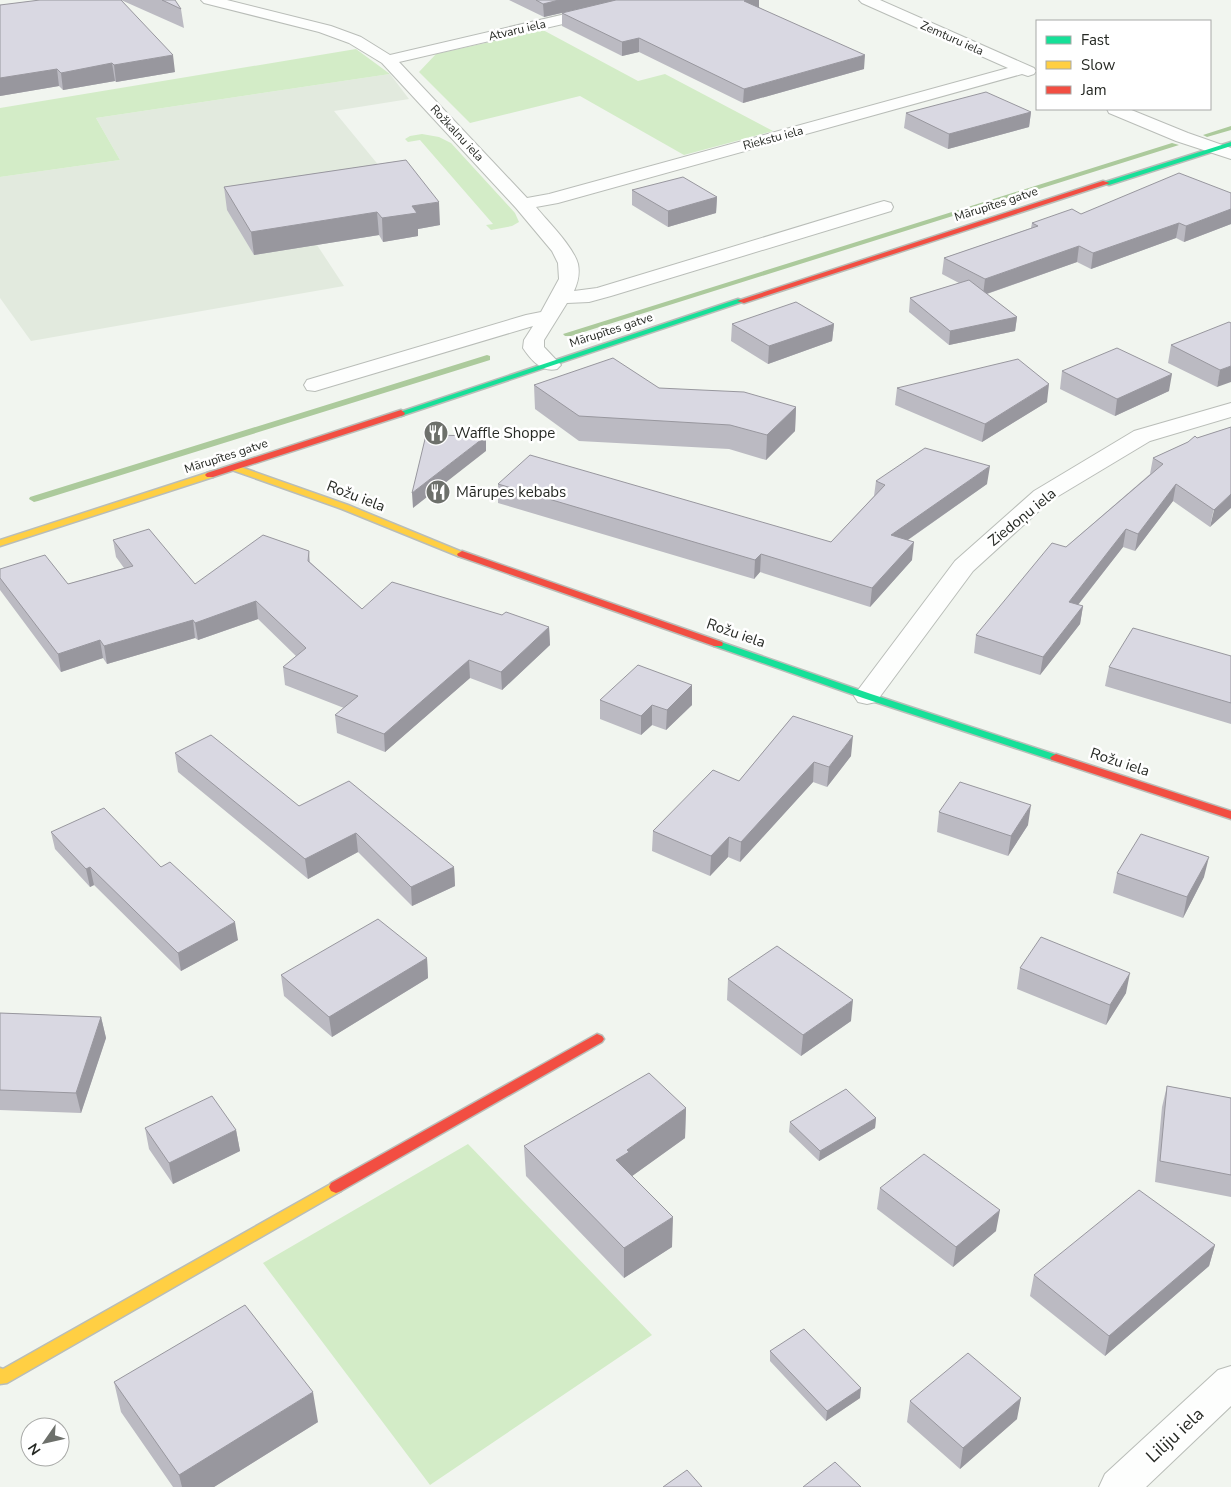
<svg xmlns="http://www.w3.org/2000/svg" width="1231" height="1487" viewBox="0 0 1231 1487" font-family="'Nunito Sans',sans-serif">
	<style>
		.built { fill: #e2eade }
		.green { fill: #d3ecc7 }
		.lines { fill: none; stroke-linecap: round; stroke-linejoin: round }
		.stream { fill: #acca9c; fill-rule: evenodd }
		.street-casing { stroke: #b9bdb8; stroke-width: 2 }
		.fast-casing { stroke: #b9bdb8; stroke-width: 3 }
		.slow-casing { stroke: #b9bdb8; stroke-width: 3 }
		.jam-casing { stroke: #b9bdb8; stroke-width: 3 }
		.street { fill: #fdfefd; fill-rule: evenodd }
		.fast { fill: #16e098; fill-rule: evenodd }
		.slow { fill: #ffcf43; fill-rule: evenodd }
		.jam { fill: #f24e42; fill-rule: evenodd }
		.wall { fill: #bbbac2 }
		.shaded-wall { fill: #98979e }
		.building { fill: #d9d8e2; stroke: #98979e }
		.labels { text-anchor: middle; stroke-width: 5; stroke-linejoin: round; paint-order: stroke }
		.far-street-label { font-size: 12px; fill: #262924; stroke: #fff }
		.poi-label { font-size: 15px; fill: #262924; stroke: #fff; text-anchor: start }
		.street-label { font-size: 15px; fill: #262924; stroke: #fff }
		.near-street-label { font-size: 18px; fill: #262924; stroke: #fff }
	</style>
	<rect width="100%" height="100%" fill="#f1f5ef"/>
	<!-- built -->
	<path class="built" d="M390 74 409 99 334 111 394 184 317 245 344 286 31 341 0 298V177L120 160 96 118Z"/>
	<!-- green -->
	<path class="green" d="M543 30 638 81 665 74 773 131 684 155 580 96 470 123 419 72 436 54Z
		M356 49 390 74 96 118 120 160 0 177V108Z
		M422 134 439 137 451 143 515 213 519 222 512 226 491 230 486 225 493 224 420 140 408 142 405 139 410 136Z
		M468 1144 652 1335 430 1485 263 1263Z"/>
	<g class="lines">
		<!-- stream -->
		<path class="stream" d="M1231 126V130L1207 137 1203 135Z
			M1172 143 1179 145 571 336H565L563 334Z
			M487 355 490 356V360L38 501 34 502 29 499 30 497Z"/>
		<defs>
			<path id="street" d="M201 0H227L331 26 361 37 390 55 625 0H653L650 3 645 5 399 62 527 198 549 194 1008 68 862 3 859 0H880L1034 68 1036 71 1034 74 1028 76 1022 74 558 203 536 207C548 222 573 246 578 264 580 274 578 282 574 291L597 288 877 203 884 201 891 203 893 207 891 211 611 296 589 302 567 303 544 340V347L561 365 557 369C542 373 531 360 523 348L524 340 533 326 315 391 307 390 304 385 307 380 526 315 541 312 559 279 558 263 552 251 516 208 382 63 349 43 319 32 204 3Z
				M1107 109H1129L1188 133 1231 148V159L1176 141 1109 113Z
				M1231 403V417L1150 441 1050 501 973 571 876 702 867 704 858 702 854 696 858 690 955 561 1034 491 1134 431Z
				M1231 1366V1406L1146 1487H1099L1105 1474 1218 1370Z"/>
			<path id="fast" d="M1231 142V146L1109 185 1102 183Z
				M738 299 745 301 404 415 401 416 397 413Z
				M718 641 871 694 1060 756 1062 758 1060 760H1052L863 698 714 646 713 644 714 642Z"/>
			<path id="slow" d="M235 465 348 505 467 554 462 557 458 556 342 509 232 470 230 468Z
				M210 472 213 473V477L0 546V540Z
				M336 1181 341 1183 343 1187 341 1191 7 1383 0 1384V1368L3 1369Z"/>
			<path id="jam" d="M1103 181 1110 183 744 303 737 301Z
				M401 410 405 413 404 415 213 477H207L205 475 207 473Z
				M462 551 722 642 723 644 722 646H714L458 556 457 554Z
				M1056 754 1231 811V819L1052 760 1050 758 1052 756Z
				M597 1034 602 1036 604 1039 602 1042 341 1191 336 1193 331 1191 329 1187 331 1183Z"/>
		</defs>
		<!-- street casing -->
		<use href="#street" class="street-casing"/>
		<!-- fast casing -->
		<use href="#fast" class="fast-casing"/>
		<!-- slow casing -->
		<use href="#slow" class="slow-casing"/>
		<!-- jam casing -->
		<use href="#jam" class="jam-casing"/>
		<!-- street -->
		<use href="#street" class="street"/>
		<!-- fast -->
		<use href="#fast" class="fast"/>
		<!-- slow -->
		<use href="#slow" class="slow"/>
		<!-- jam -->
		<use href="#jam" class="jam"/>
	</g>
	<!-- wall -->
	<path class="wall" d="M121 0H175L181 9 184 28Z
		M509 0H759V7L864 69 743 103 639 52 622 56 562 26V13L544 17Z
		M0 5 175 72 116 82 115 81 63 90 59 86 0 96Z
		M1031 112 1029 127 948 149 904 128 906 113Z
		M406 160 440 225 418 229V236L383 242 379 235 254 255 227 210 224 187Z
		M632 190 717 197 716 213 668 227 632 205Z
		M1231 193V224L1184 242 1176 238 1091 269 1077 262 987 294 1017 317 1015 331 949 345 909 312 910 298 959 283 942 274 944 258 1031 228 1032 223 1081 214Z
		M1231 323 1217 387 1168 363 1171 345Z
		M732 324H834L832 341 768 364 731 341Z
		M1062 371 1169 391 1115 416 1060 389Z
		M534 385 659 388 796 407 795 431 766 460 729 449 579 441 535 409Z
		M897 388 1047 402 982 442 895 405Z
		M1231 427 1210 527 1173 501 1135 551 1123 547 1078 605 1083 606 1080 624 1040 675 974 653 976 635 1066 547 1150 474 1153 458 1197 438Z
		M876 481 987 484 908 540 912 560 870 607 760 572 754 579 498 503V484L831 542 874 496Z
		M113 540 195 584 309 551 310 562 362 609 502 615 549 627 550 645 502 690 470 678 385 752 337 733 335 715 344 708 285 685 283 667 296 656 258 619 198 640 195 638 107 664 103 658 61 672 0 590V569L68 584 124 568 116 557Z
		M1231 656V724L1105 686 1109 667Z
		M600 700 692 705 666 730 652 725 641 735 600 719Z
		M793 716 851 756 827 787 813 782 740 862 728 857 710 876 652 851 653 831 739 781Z
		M175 753 299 806 454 867 455 886 412 906 358 852 308 879 178 772Z
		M939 812 1028 825 1008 856 937 832Z
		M51 832 161 867 238 940 181 971 94 885 90 887 55 849Z
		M1117 873 1204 877 1183 918 1113 893Z
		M427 958 428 978 332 1037 284 996 281 975Z
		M1020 968 1126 993 1106 1025 1017 989Z
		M728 979 851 1021 801 1056 727 1000Z
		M0 1013 101 1017 106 1038 81 1113 0 1110Z
		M1167 1086 1231 1098V1197L1155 1182 1162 1107Z
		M686 1108 685 1138 632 1176 672 1247 624 1278 526 1176 524 1146Z
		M876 1118 875 1128 819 1161 789 1132 790 1122Z
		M145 1128 236 1130 240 1151 173 1184 149 1149Z
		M880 1188 996 1231 953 1267 877 1209Z
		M1215 1245 1209 1266 1105 1356 1030 1296 1034 1275Z
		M770 1351 860 1398 826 1421 770 1361Z
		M114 1382 318 1422 214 1487H173L121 1412Z
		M910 1401 1017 1419 960 1469 907 1422Z"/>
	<!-- shaded-wall -->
	<path class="shaded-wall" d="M559 0H617L544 17 543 4Z
		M747 0H759V10L744 1Z
		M639 38V52L622 56V42Z
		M173 55 175 72 116 82 114 65Z
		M865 55 864 69 743 103 744 89Z
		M112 63 115 81 63 90 61 73Z
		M57 69 59 86 0 96V78Z
		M1031 112 1029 127 948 149 949 134Z
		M717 197 716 213 668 227V211Z
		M439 202 440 225 418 229V236L383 242 382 218 412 206Z
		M1231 209V224L1184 242 1186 226Z
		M377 212 379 235 254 255 251 232Z
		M1179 223 1176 238 1091 269 1093 253Z
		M1079 246 1077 262 983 295 985 279Z
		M1017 317 1015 331 949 345 950 331Z
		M834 324 832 341 768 364 769 346Z
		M1231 366V382L1217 387 1220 370Z
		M1172 374 1169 391 1115 416 1117 399Z
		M1049 384 1047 402 982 442 985 424Z
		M796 407 795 431 766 460 767 435Z
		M486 436V451L413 508 412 493Z
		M990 466 987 484 889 553 891 535Z
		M1176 484 1173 501 1135 551 1138 534Z
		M1231 494V508L1210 527 1214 510Z
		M1126 529 1123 547 1066 620 1069 602Z
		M914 542 912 560 870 607 872 588Z
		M761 554 760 572 754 579 755 560Z
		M256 601 258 619 198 640 195 623Z
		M1083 606 1080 624 1040 675 1043 657Z
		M193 620 195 638 107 664 104 646Z
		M549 627 550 645 502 690 501 672Z
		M100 640 103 658 61 672 58 654Z
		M469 660 470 678 385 752 384 734Z
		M692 685V705L666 730 667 710Z
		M652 705V725L641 735V716Z
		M853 736 851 756 827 787 829 767Z
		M814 762 813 782 740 862 741 842Z
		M1031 805 1028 825 1008 856 1011 836Z
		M356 833 358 852 308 879 305 859Z
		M729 837 728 857 710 876 711 856Z
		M1209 857 1204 877 1183 918 1187 897Z
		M90 867 94 885 90 887 86 869Z
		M454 867 455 886 412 906 411 887Z
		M235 922 238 940 181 971 178 953Z
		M427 958 428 978 332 1037 329 1017Z
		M1130 973 1126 993 1106 1025 1110 1005Z
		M853 1000 851 1021 801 1056 803 1035Z
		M101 1017 106 1038 81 1113 76 1093Z
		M686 1108 685 1138 628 1179 616 1160 627 1150Z
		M876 1118 875 1128 819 1161 820 1151Z
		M236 1130 240 1151 173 1184 169 1163Z
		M1000 1210 996 1231 953 1267 956 1247Z
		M673 1217 672 1247 624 1278V1248Z
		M1215 1245 1209 1266 1105 1356 1109 1336Z
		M861 1388 860 1398 826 1421 827 1411Z
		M313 1392 318 1422 214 1487H182L179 1475Z
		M1021 1398 1017 1419 960 1469 963 1448Z"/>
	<!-- building -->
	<path class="building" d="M40 0H121L173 55 114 65 112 63 61 73 57 69 0 78V5Z
		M162 0H175L181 9Z
		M536 0H559L543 4Z
		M616 0H747L744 1 865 55 744 89 639 38 622 42 562 13Z
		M986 92 1031 112 949 134 906 113Z
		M406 160 439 202 412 206 417 213 382 218 377 212 251 232 224 187Z
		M1179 173 1231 193V209L1186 226 1179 223 1093 253 1079 246 985 279 944 258 1038 226 1032 223 1072 209 1081 214Z
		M683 177 717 197 668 211 632 190Z
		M969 280 1017 317 950 331 910 298Z
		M796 302 834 324 769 346 732 324Z
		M1229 322 1231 323V366L1220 370 1171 345Z
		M1117 348 1172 374 1117 399 1062 371Z
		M613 358 659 388 744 392 796 407 767 435 730 425 579 416 534 385Z
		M1018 359 1049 384 985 424 897 388Z
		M1231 427V494L1214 510 1176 484 1138 534 1126 529 1069 602 1083 606 1043 657 976 635 1052 543 1066 547 1163 464 1153 458 1188 442 1195 436 1197 438Z
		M426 435 486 436 412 493Z
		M925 448 990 466 891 535 914 542 872 588 761 554 755 560 498 484 530 455 831 542 885 485 876 481Z
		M149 529 195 584 263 535 309 551 308 561 362 609 392 582 502 615 506 612 549 627 501 672 469 660 384 734 335 715 358 696 283 667 306 648 256 601 195 623 193 620 104 646 100 640 58 654 0 578V569L45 555 68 584 133 566 113 540Z
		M1133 628 1231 656V703L1109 667Z
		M638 665 692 685 667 710 652 705 641 716 600 700Z
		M793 716 853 736 829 767 814 762 741 842 729 837 711 856 653 831 713 770 739 781Z
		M211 735 299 806 349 781 454 867 411 887 356 833 305 859 175 753Z
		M960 782 1031 805 1011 836 939 812Z
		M104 808 161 867 170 862 235 922 178 953 90 867 86 869 51 832Z
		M1141 834 1209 857 1187 897 1117 873Z
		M378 919 427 958 329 1017 281 975Z
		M1041 937 1130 973 1110 1005 1020 968Z
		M777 946 853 1000 803 1035 728 979Z
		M0 1013 101 1017 76 1093 0 1090Z
		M649 1073 686 1108 627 1150 629 1152 616 1160 673 1217 624 1248 524 1146Z
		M1167 1086 1231 1098V1175L1160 1161Z
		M846 1089 876 1118 820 1151 790 1122Z
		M212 1096 236 1130 169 1163 145 1128Z
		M924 1154 1000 1210 956 1247 880 1188Z
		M1139 1190 1215 1245 1109 1336 1034 1275Z
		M245 1305 313 1392 179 1475 114 1382Z
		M804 1329 861 1388 827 1411 770 1351Z
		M968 1353 1021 1398 963 1448 910 1401Z
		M835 1462 861 1487H803Z
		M687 1470 702 1487H663Z"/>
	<!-- icons -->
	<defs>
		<symbol id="restaurant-disc" viewBox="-11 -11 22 22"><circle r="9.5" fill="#6d706b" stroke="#fff"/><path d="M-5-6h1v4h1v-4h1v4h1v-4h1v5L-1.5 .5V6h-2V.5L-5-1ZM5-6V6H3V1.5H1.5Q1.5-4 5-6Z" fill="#fff"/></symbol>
	</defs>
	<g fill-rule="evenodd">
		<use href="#restaurant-disc" x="422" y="419" width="28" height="28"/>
		<use href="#restaurant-disc" x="424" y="478" width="28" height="28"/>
	</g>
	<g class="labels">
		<!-- far-street labels -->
		<g class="far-street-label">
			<text transform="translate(517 30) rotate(-13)" y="4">Atvaru iela</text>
			<text transform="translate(952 38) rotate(24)" y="4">Zemturu iela</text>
			<text transform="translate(457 133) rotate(47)" y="4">Rožkalnu iela</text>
			<text transform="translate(773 138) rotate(-15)" y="4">Riekstu iela</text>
			<text transform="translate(996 204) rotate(-18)" y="4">Mārupītes gatve</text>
			<text transform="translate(611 330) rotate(-18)" y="4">Mārupītes gatve</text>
			<text transform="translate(226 456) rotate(-18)" y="4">Mārupītes gatve</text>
		</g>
		<!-- poi labels -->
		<g class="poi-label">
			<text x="454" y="438">Waffle Shoppe</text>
			<text x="456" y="497">Mārupes kebabs</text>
		</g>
		<!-- street labels -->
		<g class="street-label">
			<text transform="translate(356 496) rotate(21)" y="5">Rožu iela</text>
			<text transform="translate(1022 517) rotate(-39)" y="5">Ziedoņu iela</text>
			<text transform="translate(736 633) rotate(19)" y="5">Rožu iela</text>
			<text transform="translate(1120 762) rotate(18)" y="5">Rožu iela</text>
		</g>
		<!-- near-street labels -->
		<g class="near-street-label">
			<text transform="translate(1175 1435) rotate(-43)" y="6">Liliju iela</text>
		</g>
	</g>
	<!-- legend -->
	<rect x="1036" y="20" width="175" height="90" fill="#ffffff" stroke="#a8a9a7"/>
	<rect x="1046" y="36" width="25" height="8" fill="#16e098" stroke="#a8a9a7"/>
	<text x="1081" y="45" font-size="15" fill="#262924">Fast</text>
	<rect x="1046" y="61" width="25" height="8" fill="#ffcf43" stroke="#a8a9a7"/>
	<text x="1081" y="70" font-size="15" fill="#262924">Slow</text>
	<rect x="1046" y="86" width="25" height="8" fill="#f24e42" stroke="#a8a9a7"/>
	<text x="1081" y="95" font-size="15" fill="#262924">Jam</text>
	<!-- north arrow -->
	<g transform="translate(45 1442) rotate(236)"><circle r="24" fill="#ffffff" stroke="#a8a9a7"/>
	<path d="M0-4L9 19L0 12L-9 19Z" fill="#6d706b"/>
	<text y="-8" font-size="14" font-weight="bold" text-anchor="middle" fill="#262924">N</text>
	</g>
</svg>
